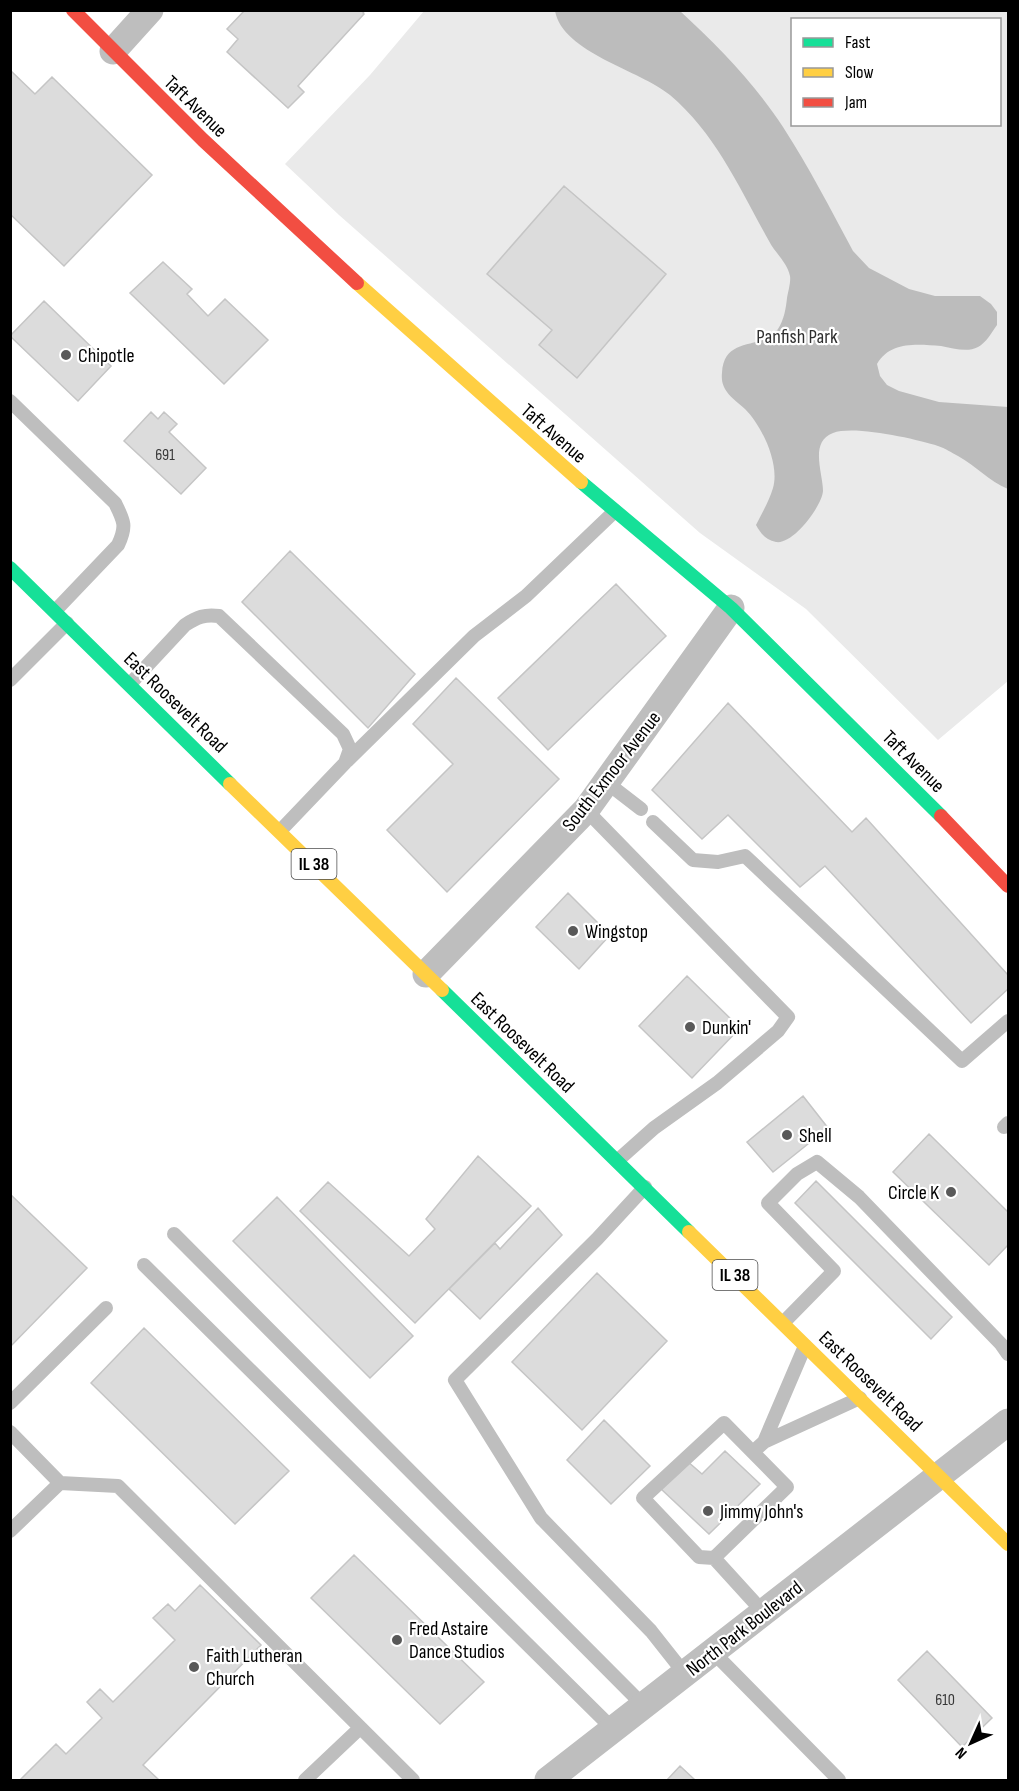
<svg xmlns="http://www.w3.org/2000/svg" width="1019" height="1791" viewBox="0 0 1019 1791" font-family="'Sofia Sans Condensed',sans-serif">
	<style>
		.green { fill: #eaeaea; fill-rule: evenodd }
		.water { fill: #bcbcbc }
		.building { fill: #dcdcdc; stroke: #c5c5c5; stroke-width: 1.5 }
		.lines { fill: none; stroke-linecap: round; stroke-linejoin: round }
		.lane { stroke: #bebebe; stroke-width: 14 }
		.street { stroke: #bebebe; stroke-width: 27 }
		.fast { stroke: #16e098; stroke-width: 14 }
		.slow { stroke: #ffcf43; stroke-width: 14 }
		.jam { stroke: #f24e42; stroke-width: 14 }
		.poi-dot { fill: #595959; stroke: #fff; stroke-width: 2 }
		.labels { text-anchor: middle; stroke-width: 4.5; stroke-linejoin: round; paint-order: stroke }
		.number-label { font-size: 16px; fill: #373737 }
		.shield { fill: #fff; stroke: #4c4c4c; stroke-width: 1.5 }
		.shield-label { font-size: 18px; font-weight: bold; fill: #000 }
		.street-label { font-size: 20px; fill: #000; stroke: #fff }
		.park-label { font-size: 20px; fill: #2f2f2f; stroke: #fff }
		.poi-label { font-size: 20px; fill: #000; stroke: #fff; text-anchor: start }
	</style>
	<rect width="100%" height="100%" fill="#fff"/>
	<!-- green -->
	<path class="green" d="M424 11H1008V681L938 740 806 609 700 533 339 215 285 164 370 75ZM792 20H1000V124H792Z"/>
	<!-- water -->
	<path class="water" d="M555 11H680C718 46 755 84 783 127 809 167 831 210 853 251L869 268 909 289 935 296H980L991 304 997 312V325C992 332 986 343 978 347 967 353 953 348 941 346 917 344 890 341 877 364L880 376 887 385 899 391 939 402 1008 407V489C989 481 976 466 958 456 952 453 945 448 938 446 916 439 854 425 833 433 809 442 823 473 823 491 822 506 793 545 776 542 766 540 761 534 756 525 762 513 769 501 773 488 780 464 762 426 745 409 733 398 720 391 722 373 724 335 762 351 778 329 784 320 786 308 787 298 788 292 791 282 790 276 787 262 775 253 769 241 740 189 716 134 670 95 640 70 563 53 555 11Z"/>
	<!-- building -->
	<path class="building" d="M245 10H365L363 13 364 14 298 86 304 92 288 108 227 52 238 39 227 29Z
		M10 70 35 94 52 77 152 175 64 266 10 214Z
		M564 186 666 274 577 378 539 345 552 330 487 274Z
		M163 262 192 289 187 294 208 316 225 299 268 340 224 384 130 293Z
		M44 301 111 366 78 401 10 336Z
		M151 412 158 419 164 412 177 424 169 432 206 468 181 494 124 441Z
		M290 551 415 674 368 728 242 602Z
		M616 584 666 636 548 750 498 698Z
		M456 678 559 779 447 892 387 830 453 764 413 724Z
		M728 703 852 832 866 818 1008 975V989L971 1023 825 866 800 887 728 815 702 839 652 790Z
		M568 893 610 935 579 969 536 927Z
		M687 976 740 1028 692 1078 639 1026Z
		M803 1096 828 1128 773 1172 747 1142Z
		M929 1134 1008 1212V1245L989 1265 893 1172Z
		M478 1156 531 1206 415 1323 300 1211 328 1182 409 1256 435 1229 426 1219Z
		M816 1181 952 1317 931 1339 795 1203Z
		M10 1194 87 1268 10 1347Z
		M277 1197 413 1336 370 1378 233 1241Z
		M538 1208 562 1235 480 1319 449 1289 495 1243 500 1249Z
		M597 1273 667 1341 582 1430 512 1362Z
		M144 1328 289 1471 235 1524 91 1383Z
		M604 1420 650 1466 611 1504 567 1460Z
		M725 1451 760 1484 709 1534 660 1488 687 1461 702 1474Z
		M354 1555 484 1682 440 1724 311 1598Z
		M200 1585 261 1645 143 1765 159 1780H20L56 1744 66 1754 102 1718 87 1702 100 1689 113 1702 175 1640 153 1618 168 1604 175 1611Z
		M927 1651 992 1718 962 1747 898 1680Z
		M680 1766 695 1780H667Z"/>
	<g class="lines">
		<!-- lane -->
		<path class="lane" d="M10 401 115 503C124 521 127 526 118 545L55 611
			M10 680 67 623
			M130 684 185 625C197 617 205 614 219 616L343 734 350 749 345 763 280 831
			M347 761 474 636 526 596 615 511
			M606 782 641 809
			M586 810 788 1017 778 1031 717 1083 654 1128 617 1161
			M653 822 693 860 718 862 745 856 962 1061 1008 1021
			M1004 1127 1008 1123
			M645 1187 597 1239 455 1380 541 1518 651 1631 685 1674
			M174 1234 644 1706
			M144 1265 614 1730
			M783 1323 834 1271 768 1203 797 1174 817 1162 859 1197 1001 1344 1008 1354
			M10 1403 106 1308
			M10 1432 60 1483 118 1486 413 1780
			M764 1442 805 1346
			M753 1452 764 1442 860 1398
			M10 1531 60 1483
			M714 1558 699 1557 643 1498 724 1423 787 1487 714 1558 764 1613
			M713 1652 839 1780
			M305 1780 360 1728"/>
		<!-- street -->
		<path class="street" d="M113 51 150 10
			M426 974 586 810 731 608
			M548 1780 1008 1422"/>
		<!-- fast -->
		<path class="fast" d="M581 482 731 608 941 816
			M10 568 230 784
			M442 990 689 1232"/>
		<!-- slow -->
		<path class="slow" d="M357 283 581 482
			M230 784 442 990
			M689 1232 1008 1544"/>
		<!-- jam -->
		<path class="jam" d="M73 10 203 140 357 283
			M941 816 1008 886"/>
	</g>
	<!-- markers -->
	<g class="poi-dot">
		<circle cx="66" cy="355" r="6"/>
		<circle cx="573" cy="931" r="6"/>
		<circle cx="690" cy="1027" r="6"/>
		<circle cx="787" cy="1135" r="6"/>
		<circle cx="951" cy="1192" r="6"/>
		<circle cx="708" cy="1511" r="6"/>
		<circle cx="397" cy="1640" r="6"/>
		<circle cx="194" cy="1667" r="6"/>
	</g>
	<g class="labels">
		<!-- number labels -->
		<g class="number-label">
			<text x="165" y="460">691</text>
			<text x="945" y="1705">610</text>
		</g>
		<!-- shield labels -->
		<g class="shield">
			<rect x="291.5" y="849" width="45" height="30" rx="4.5"/>
			<rect x="712.5" y="1260" width="45" height="30" rx="4.5"/>
		</g>
		<g class="shield-label">
			<text x="314" y="870">IL 38</text>
			<text x="735" y="1281">IL 38</text>
		</g>
		<!-- street labels -->
		<g class="street-label">
			<text transform="translate(196 106) rotate(44)" y="7">Taft Avenue</text>
			<text transform="translate(554 433) rotate(41)" y="7">Taft Avenue</text>
			<text transform="translate(176 702) rotate(44)" y="7">East Roosevelt Road</text>
			<text transform="translate(914 761) rotate(45)" y="7">Taft Avenue</text>
			<text transform="translate(611 771) rotate(-52)" y="7">South Exmoor Avenue</text>
			<text transform="translate(523 1042) rotate(44)" y="7">East Roosevelt Road</text>
			<text transform="translate(871 1381) rotate(44)" y="7">East Roosevelt Road</text>
			<text transform="translate(744 1628) rotate(-38)" y="7">North Park Boulevard</text>
		</g>
		<!-- park labels -->
		<g class="park-label">
			<text x="797" y="343">Panfish Park</text>
		</g>
		<!-- poi labels -->
		<g class="poi-label">
			<text x="78" y="362">Chipotle</text>
			<text x="585" y="938">Wingstop</text>
			<text x="702" y="1034">Dunkin'</text>
			<text x="799" y="1142">Shell</text>
			<text x="939" y="1199" text-anchor="end">Circle K</text>
			<text x="720" y="1518">Jimmy John's</text>
			<text x="409" y="1635">Fred Astaire<tspan x="409" dy="23">Dance Studios</tspan></text>
			<text x="206" y="1662">Faith Lutheran<tspan x="206" dy="23">Church</tspan></text>
		</g>
	</g>
	<!-- border -->
	<rect width="1019" height="1791" fill="none" stroke="#000000" stroke-width="24"/>
	<!-- legend -->
	<rect x="791" y="18" width="210" height="108" fill="#ffffff" stroke="#999999" stroke-width="1.5"/>
	<rect x="803" y="38" width="30" height="9" fill="#16e098" stroke="#999999" stroke-width="1.5"/>
	<text x="845" y="48" font-size="18" fill="#000000">Fast</text>
	<rect x="803" y="68" width="30" height="9" fill="#ffcf43" stroke="#999999" stroke-width="1.5"/>
	<text x="845" y="78" font-size="18" fill="#000000">Slow</text>
	<rect x="803" y="98" width="30" height="9" fill="#f24e42" stroke="#999999" stroke-width="1.5"/>
	<text x="845" y="108" font-size="18" fill="#000000">Jam</text>
	<!-- north arrow -->
	<g transform="translate(971 1743) rotate(225)" stroke="#ffffff" stroke-width="4.5" paint-order="stroke">
	<path d="M0-4.5L10 22L0 15L-10 22Z" fill="#000000"/>
	<text y="-9" font-size="16" font-weight="bold" text-anchor="middle" fill="#000000">N</text>
	</g>
</svg>
